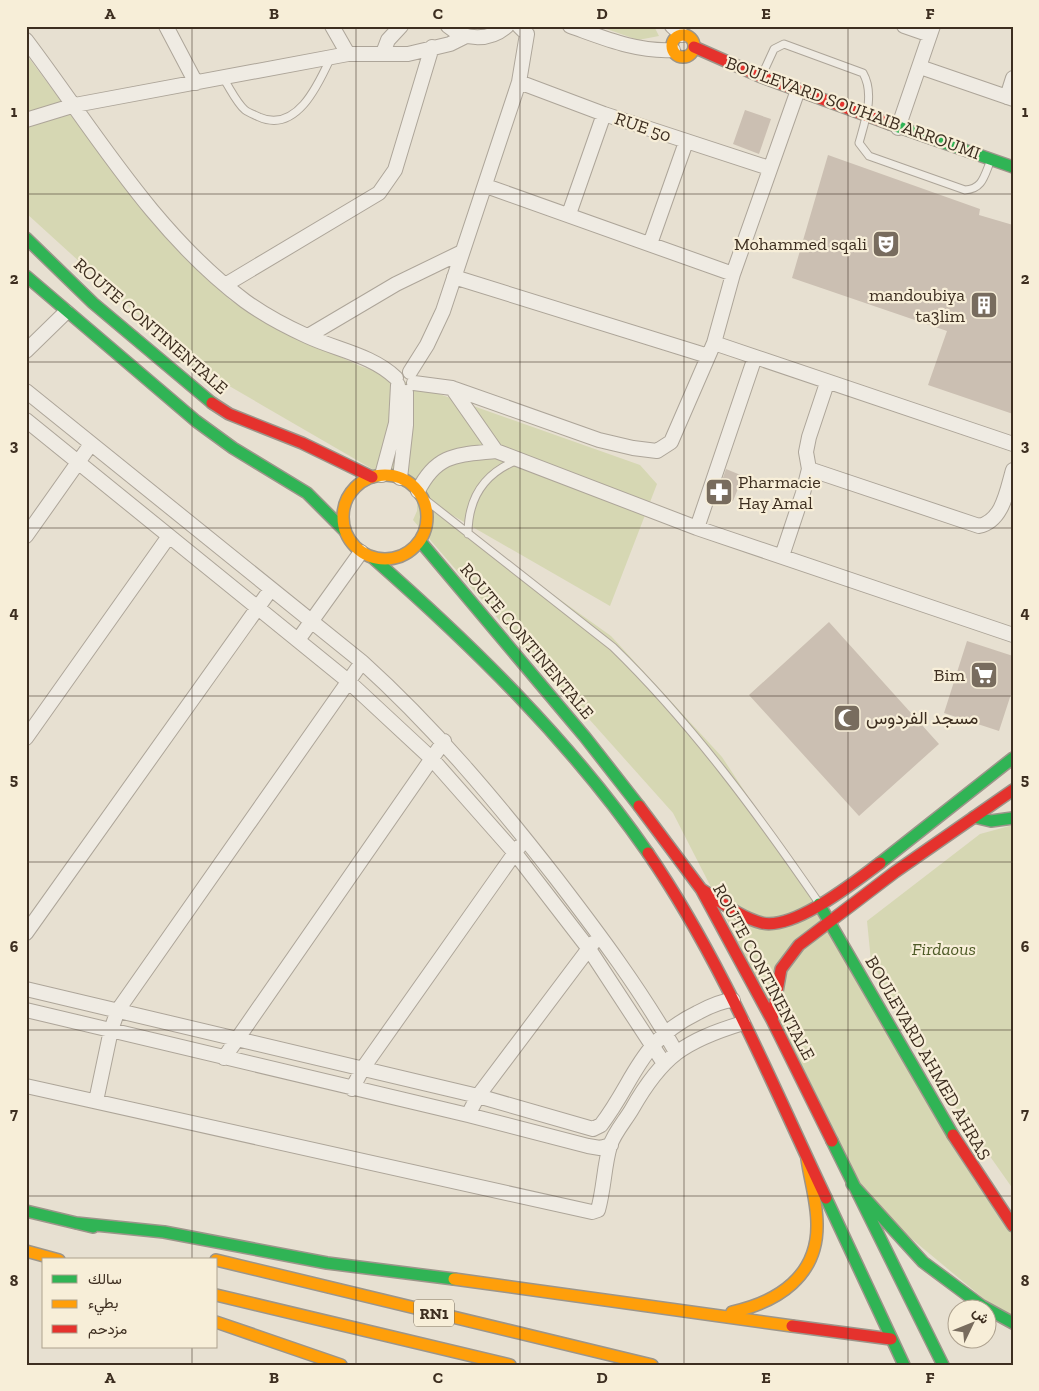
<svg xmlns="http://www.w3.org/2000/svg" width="1039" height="1391" viewBox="0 0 1039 1391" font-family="'Zilla Slab',Vazirmatn,serif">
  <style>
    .green { fill: #d6d7b3 }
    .building { fill: #cbbfb2 }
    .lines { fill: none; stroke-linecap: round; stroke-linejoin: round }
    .lane-casing { stroke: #ada599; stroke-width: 9 }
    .street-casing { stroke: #ada599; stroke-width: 16 }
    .fast-casing { stroke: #9c958a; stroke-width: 14 }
    .slow-casing { stroke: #9c958a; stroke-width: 14 }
    .jam-casing { stroke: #9c958a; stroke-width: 14 }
    .lane { stroke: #efebe3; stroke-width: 7 }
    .street { stroke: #efebe3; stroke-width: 14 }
    .fast { stroke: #30b455; stroke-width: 11 }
    .slow { stroke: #ff9f0a; stroke-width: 11 }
    .jam { stroke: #e5322d; stroke-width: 11 }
    .grid { fill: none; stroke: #3d2e20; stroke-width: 1; stroke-opacity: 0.55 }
    .labels { text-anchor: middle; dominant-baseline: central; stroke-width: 4.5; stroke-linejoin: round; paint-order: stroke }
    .shield { fill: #f7eed8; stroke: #756857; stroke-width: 1 }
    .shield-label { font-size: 16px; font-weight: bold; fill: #3d2e20 }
    .street-label { font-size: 18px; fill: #3d2e20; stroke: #f7eed8 }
    .poi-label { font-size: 18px; fill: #3d2e20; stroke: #f7eed8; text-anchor: end }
    .park-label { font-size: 18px; font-style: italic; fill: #4d5a26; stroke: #f7eed8 }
    .neatline { fill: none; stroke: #3d2e20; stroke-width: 2 }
    .grid-label { font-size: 16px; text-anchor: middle; font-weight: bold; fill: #3d2e20 }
  </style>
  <rect width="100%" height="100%" fill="#e7e0d1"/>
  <!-- green -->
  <path class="green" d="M 598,26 L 654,26 L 659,36 L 638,40 Z
    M 26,54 L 70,113 L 230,300 L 280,329 L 360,366 L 640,465 L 657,484 L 610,606 L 431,503 L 485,546 L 611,636 L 722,757 L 819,904 L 1013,1226 L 1013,1323 L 860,1196 L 714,893 L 673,813 L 589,719 L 569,701 L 413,520 L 417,511 L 417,495 L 193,365 L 26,213 Z
    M 1013,825 L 1013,1189 L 956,1108 L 871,961 L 867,921 L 980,834 Z"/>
  <!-- building -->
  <path class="building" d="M 745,110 L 771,119 L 759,154 L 733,144 Z
    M 828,155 L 980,209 L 979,215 L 1013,225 L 1013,414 L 928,385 L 947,331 L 792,278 Z
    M 726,469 L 743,476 L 733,501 L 717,495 Z
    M 829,622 L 939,744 L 859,816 L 749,695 Z
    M 967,641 L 1013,656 L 1013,688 L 999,731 L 944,713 Z"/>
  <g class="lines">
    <!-- lane casing -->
    <g class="lane-casing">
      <path id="lane" d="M 762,75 L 774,49 L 784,44 L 863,73 C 875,94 865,121 859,143 L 869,156 L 965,190 C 982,189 984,177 990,162
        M 223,78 C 230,88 236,102 245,110 C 249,113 255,115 259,117 C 297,134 319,83 331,57
        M 422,497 L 613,647 C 692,724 757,813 819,903
        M 468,534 C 468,498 484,473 518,460"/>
    </g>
    <!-- street casing -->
    <g class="street-casing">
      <path id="street" d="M 166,26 L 196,83
        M 332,26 L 348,54
        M 448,26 C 465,41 490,41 507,26
        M 570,26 C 604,38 636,52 673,50
        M 672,26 L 682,35
        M 904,26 L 930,35
        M 26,40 C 94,130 153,232 245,301 C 263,314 287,327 307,336 C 337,350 372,355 396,378
        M 383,53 L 388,40 L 401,26
        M 920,67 L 1013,99
        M 519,82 L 604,114 L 769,168
        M 1007,97 L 1013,78
        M 26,120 L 75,105 L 348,54 L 408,54 L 450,44 L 466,36
        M 898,128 L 933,26
        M 486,186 L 733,274
        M 569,214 L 604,114
        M 650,244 L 686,142
        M 454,277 L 708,356
        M 225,285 L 379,193 L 395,170 L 432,47
        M 308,336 L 396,284 L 462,252
        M 714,343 L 1013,444
        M 26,351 L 66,312
        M 410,372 L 427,345 L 443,311 L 519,82 L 527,34 L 519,26
        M 414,383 L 452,388 L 599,440 L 633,448 L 657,451 L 671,442 L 714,343 L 733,274 L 798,90
        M 452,388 L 496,451
        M 26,391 L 362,662 C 434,727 496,801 556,878 C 599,934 641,990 676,1052
        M 26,420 L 348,681 L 432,759 L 515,853 L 589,949 L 663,1062
        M 809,469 L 979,526 C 1003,521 1007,490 1013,470
        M 382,475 L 396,423 L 398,385
        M 400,478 L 406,425 L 406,392
        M 418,491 C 437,453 458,455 496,451 L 697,528 L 1013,635
        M 697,528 L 755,357
        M 26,536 L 91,444
        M 782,556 L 803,493 L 809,469 L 806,452 L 809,437 L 827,383
        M 298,640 L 361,552
        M 26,738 L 169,536
        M 26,933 L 271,589
        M 26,989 L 478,1096 L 593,1129 L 601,1125 C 636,1079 638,1042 697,1013 C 708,1007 720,1001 733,1000
        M 26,1010 L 468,1115 L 588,1146 L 600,1148 L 611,1145
        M 224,1058 L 444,741
        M 26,1086 L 592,1212 L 598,1210 C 604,1189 604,1166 610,1146 C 614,1133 625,1121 632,1109 C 662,1056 684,1041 743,1023
        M 352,1089 L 363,1068 L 519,847
        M 96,1101 L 111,1030 L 118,1010 L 362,662
        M 468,1115 L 478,1096 L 593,943"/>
    </g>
    <!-- fast casing -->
    <g class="fast-casing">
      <path id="fast" d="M 890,124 L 1013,167
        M 26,238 L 93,303 L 212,403
        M 26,276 L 196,421 L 233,448 L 307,493 L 345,531
        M 420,541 L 585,737 L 639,806
        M 373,558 C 474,647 571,742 648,853
        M 974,817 L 991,821 L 1013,818
        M 880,863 L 1013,758
        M 819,904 L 953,1135
        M 832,1141 L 943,1365
        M 852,1184 L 923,1262 L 982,1306 L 1013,1323
        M 826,1198 L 904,1365
        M 26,1211 L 93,1227
        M 76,1223 L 164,1232 L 327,1263 L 454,1279"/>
    </g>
    <!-- slow casing -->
    <g class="slow-casing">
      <path id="slow" d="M672 46a11 11 0 1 1 22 0a11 11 0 1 1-22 0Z
        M343 517a42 42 0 1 1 84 0a42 42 0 1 1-84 0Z
        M 26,1251 L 59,1260
        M 216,1260 L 652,1365
        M 454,1279 L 792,1326
        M 216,1295 L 510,1365
        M 732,1312 C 778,1302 818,1276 817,1224 C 817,1202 810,1180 807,1159
        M 216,1322 L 341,1365"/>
    </g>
    <!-- jam casing -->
    <g class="jam-casing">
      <path id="jam" d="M 694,47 L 762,77 L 890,124
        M 212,403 L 229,414 L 302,443 L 372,477
        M 639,806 L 701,889 L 772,1020 L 832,1141
        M 648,853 C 721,959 771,1082 826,1198
        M 701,889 C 720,901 739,917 762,923 C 795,930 854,882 880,863
        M 772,1020 L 781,969 L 799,945 L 895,872 L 1013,790
        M 953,1135 L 1013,1226
        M 792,1326 L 891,1339"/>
    </g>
    <!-- lane -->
    <use href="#lane" class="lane"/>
    <!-- street -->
    <use href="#street" class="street"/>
    <!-- fast -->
    <use href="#fast" class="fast"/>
    <!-- slow -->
    <use href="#slow" class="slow"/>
    <!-- jam -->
    <use href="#jam" class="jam"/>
  </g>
  <!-- grid -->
  <path class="grid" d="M 192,26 L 192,1260M 356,26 L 356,1365M 520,26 L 520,1365M 684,26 L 684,1365M 848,26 L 848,1365M 26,194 L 1013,194M 26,362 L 1013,362M 26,528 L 1013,528M 26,696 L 1013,696M 26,862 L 1013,862M 26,1030 L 1013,1030M 26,1196 L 1013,1196M 192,1347 L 192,1365"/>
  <!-- icons -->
  <defs>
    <g id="theatre-square" transform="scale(1.4375)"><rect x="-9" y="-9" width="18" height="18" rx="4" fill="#786c5e" stroke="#f7eed8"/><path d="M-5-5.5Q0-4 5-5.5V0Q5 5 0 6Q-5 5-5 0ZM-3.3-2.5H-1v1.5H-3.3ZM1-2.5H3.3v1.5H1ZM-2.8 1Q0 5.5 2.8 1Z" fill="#fff"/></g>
    <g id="building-square" transform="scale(1.4375)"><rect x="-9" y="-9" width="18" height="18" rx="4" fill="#786c5e" stroke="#f7eed8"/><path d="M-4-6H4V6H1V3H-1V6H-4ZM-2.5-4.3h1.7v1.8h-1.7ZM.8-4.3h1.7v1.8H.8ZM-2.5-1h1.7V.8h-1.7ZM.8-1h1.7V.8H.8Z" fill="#fff"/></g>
    <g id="pharmacy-square" transform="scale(1.4375)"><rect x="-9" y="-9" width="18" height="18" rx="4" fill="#786c5e" stroke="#f7eed8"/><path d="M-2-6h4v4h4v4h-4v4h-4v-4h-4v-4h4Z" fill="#fff"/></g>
    <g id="supermarket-square" transform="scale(1.4375)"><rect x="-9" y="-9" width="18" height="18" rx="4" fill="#786c5e" stroke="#f7eed8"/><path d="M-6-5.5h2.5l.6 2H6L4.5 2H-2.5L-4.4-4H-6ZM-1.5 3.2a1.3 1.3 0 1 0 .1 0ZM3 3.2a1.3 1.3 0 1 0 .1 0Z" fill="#fff"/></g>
    <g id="mosque-square" transform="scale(1.4375)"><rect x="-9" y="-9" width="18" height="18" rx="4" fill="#786c5e" stroke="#f7eed8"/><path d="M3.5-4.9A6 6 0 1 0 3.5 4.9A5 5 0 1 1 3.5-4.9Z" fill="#fff"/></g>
  </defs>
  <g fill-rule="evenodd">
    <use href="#theatre-square" x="886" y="244"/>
    <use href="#building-square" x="984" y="305"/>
    <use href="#pharmacy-square" x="719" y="492"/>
    <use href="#supermarket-square" x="984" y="675"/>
    <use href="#mosque-square" x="847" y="718"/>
  </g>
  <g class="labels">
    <!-- shield labels -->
    <rect class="shield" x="414" y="1299.5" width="40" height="27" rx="4"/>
    <g class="shield-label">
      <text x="434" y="1313">RN1</text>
    </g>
    <!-- street labels -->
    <g class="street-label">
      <text transform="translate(853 108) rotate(20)">BOULEVARD SOUHAIB ARROUMI</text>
      <text transform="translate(643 127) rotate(19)">RUE 50</text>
      <text transform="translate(151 326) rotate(41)">ROUTE CONTINENTALE</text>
      <text transform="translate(527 641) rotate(50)">ROUTE CONTINENTALE</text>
      <text transform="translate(764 972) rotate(62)">ROUTE CONTINENTALE</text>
      <text transform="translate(928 1058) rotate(60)">BOULEVARD AHMED AHRAS</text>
    </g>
    <!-- poi labels -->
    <g class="poi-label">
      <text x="867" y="244">Mohammed sqali</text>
      <text x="965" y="295">mandoubiya<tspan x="965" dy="21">ta3lim</tspan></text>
      <text x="738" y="482" text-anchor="start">Pharmacie<tspan x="738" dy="21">Hay Amal</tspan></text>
      <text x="965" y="675">Bim</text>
      <text x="866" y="718" text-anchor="start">مسجد الفردوس</text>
    </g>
    <!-- park labels -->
    <g class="park-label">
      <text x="944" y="949">Firdaous</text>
    </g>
  </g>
  <!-- border -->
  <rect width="1039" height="1391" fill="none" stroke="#f7eed8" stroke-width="55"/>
  <!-- legend -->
  <rect x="42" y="1258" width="175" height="90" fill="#f7eed8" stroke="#ada18e"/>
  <rect x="52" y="1275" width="25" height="8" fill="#30b455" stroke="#ada18e"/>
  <text x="88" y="1284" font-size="15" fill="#3d2e20">سالك</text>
  <rect x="52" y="1300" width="25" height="8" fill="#ff9f0a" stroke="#ada18e"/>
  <text x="88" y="1308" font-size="15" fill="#3d2e20">بطيء</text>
  <rect x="52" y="1325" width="25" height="8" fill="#e5322d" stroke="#ada18e"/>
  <text x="88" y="1334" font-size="15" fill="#3d2e20">مزدحم</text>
  <!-- north arrow -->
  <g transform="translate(972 1324) rotate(47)"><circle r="24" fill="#f7eed8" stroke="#ada18e"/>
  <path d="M0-4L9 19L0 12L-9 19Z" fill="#786c5e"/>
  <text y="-8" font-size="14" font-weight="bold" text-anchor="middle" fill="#3d2e20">ش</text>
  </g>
  <rect x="28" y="28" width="984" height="1336" class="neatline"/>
  <g class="grid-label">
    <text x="110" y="19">A</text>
    <text x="274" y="19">B</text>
    <text x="438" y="19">C</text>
    <text x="602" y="19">D</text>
    <text x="766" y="19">E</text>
    <text x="930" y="19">F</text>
    <text x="14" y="117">1</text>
    <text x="1025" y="117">1</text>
    <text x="14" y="284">2</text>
    <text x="1025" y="284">2</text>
    <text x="14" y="451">3</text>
    <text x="1025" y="451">3</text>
    <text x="14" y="618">4</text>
    <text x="1025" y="618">4</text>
    <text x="14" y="785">5</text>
    <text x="1025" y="785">5</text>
    <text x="14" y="952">6</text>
    <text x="1025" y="952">6</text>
    <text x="14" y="1119">7</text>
    <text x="1025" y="1119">7</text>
    <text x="14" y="1286">8</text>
    <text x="1025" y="1286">8</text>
    <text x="110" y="1383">A</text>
    <text x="274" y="1383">B</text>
    <text x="438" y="1383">C</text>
    <text x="602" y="1383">D</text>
    <text x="766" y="1383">E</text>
    <text x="930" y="1383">F</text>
  </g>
</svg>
